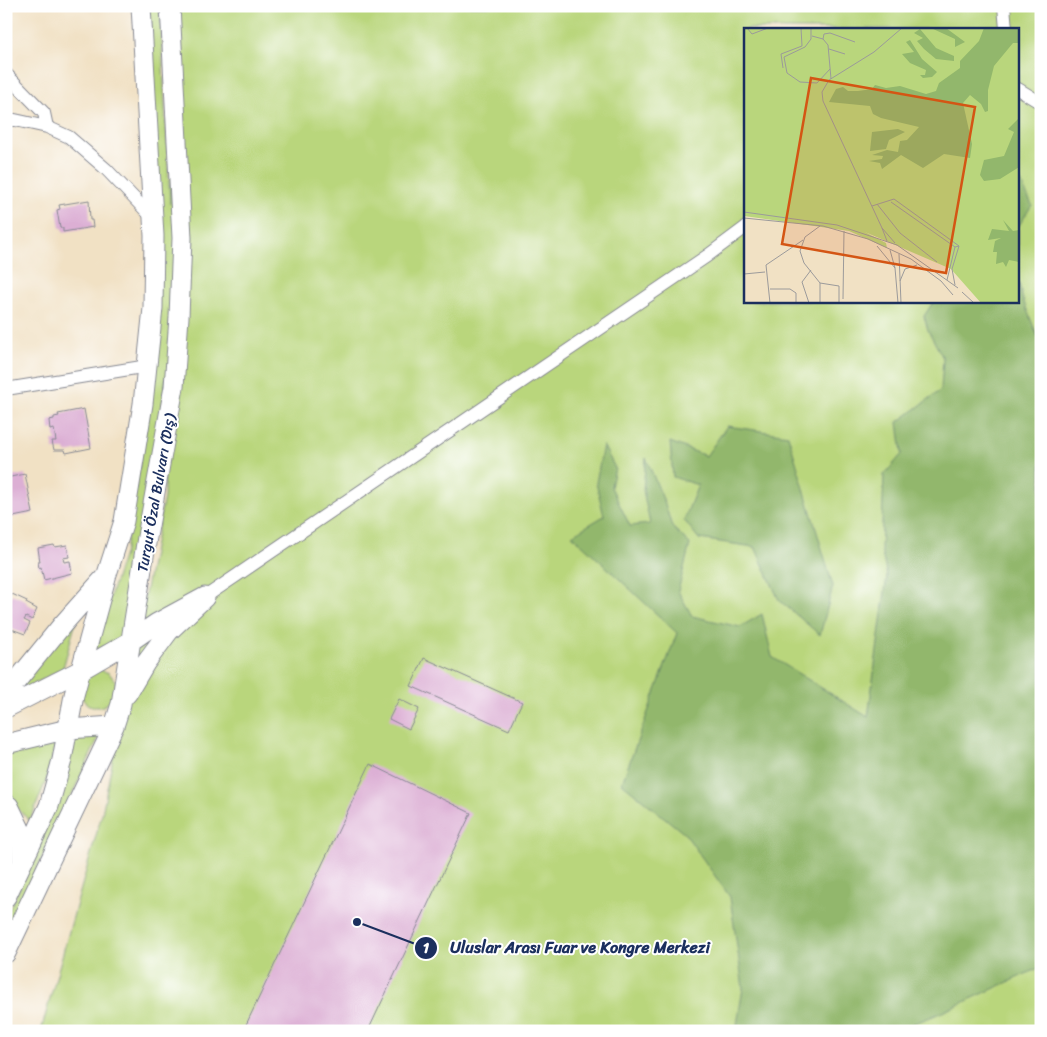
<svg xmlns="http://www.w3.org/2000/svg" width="1047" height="1037" viewBox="0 0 1047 1037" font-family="Sriracha,sans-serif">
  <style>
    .green { fill: #b9d67c; stroke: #6a826d; fill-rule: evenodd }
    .forest { fill: #92b76c; stroke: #567365 }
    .building { fill: #dcafd4 }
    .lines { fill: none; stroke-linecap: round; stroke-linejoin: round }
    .street-casing { stroke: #868891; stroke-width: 14 }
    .secondary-casing { stroke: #868891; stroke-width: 21 }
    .street { stroke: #fff; stroke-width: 12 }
    .secondary { stroke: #fff; stroke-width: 19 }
    .labels { text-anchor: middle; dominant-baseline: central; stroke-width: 4; stroke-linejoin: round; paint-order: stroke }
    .street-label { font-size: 15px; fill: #1b2f5e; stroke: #fff }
    .inset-road { fill: none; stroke: #9b9a9b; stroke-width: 1 }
    .view { fill: #d45514; fill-opacity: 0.15; stroke: #d45514; stroke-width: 2.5 }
    .inset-edge { fill: none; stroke: #1b2f5e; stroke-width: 2.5 }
    .leader { fill: none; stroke: #1b2f5e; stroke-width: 2 }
    .callout-dot { fill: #1b2f5e; stroke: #fff; stroke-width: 2 }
    .mark-label { font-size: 15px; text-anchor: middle; font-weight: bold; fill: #fff }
    .callout-label { font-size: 16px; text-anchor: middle; font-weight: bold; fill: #1b2f5e; stroke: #fff; stroke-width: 4; stroke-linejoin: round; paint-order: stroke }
  </style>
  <rect width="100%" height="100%" fill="#fff"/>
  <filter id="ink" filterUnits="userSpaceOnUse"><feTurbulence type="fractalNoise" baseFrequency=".02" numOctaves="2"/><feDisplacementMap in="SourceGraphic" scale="10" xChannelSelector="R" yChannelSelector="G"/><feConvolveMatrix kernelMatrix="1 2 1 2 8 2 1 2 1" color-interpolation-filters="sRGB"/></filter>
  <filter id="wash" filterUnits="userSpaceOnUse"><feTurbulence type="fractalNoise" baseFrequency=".0096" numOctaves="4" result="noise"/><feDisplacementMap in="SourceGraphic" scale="20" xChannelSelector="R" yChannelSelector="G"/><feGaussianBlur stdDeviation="1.12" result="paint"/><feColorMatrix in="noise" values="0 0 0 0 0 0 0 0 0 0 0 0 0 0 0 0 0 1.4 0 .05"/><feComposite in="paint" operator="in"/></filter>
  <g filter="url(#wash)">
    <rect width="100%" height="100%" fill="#f1e1c4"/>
    <!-- green -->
    <path class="green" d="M 148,6 L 160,6 L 170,204 L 173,123 L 168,6 L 1041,6 L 1041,1031 L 41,1031 L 102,814 L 164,497 L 166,375 L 158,437 L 123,639 L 92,651 L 125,551 L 151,397 ZM 746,29 L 1018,29 L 1018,301 L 746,301 Z
      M 78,614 L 63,668 L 6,700 Z
      M 98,669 L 109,673 L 116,682 L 112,701 L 101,707 C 83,707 80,698 80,683 Z
      M 76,731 L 100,735 L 6,934 L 6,916 L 33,860 Z
      M 57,737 L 47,778 L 30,821 L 6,798 L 6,750 Z"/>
    <!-- forest -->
    <path class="forest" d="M 1018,176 L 1032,205 L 1018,227 Z
      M 1018,279 L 1023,300 L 1041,345 L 1041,967 L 938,1014 L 895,1031 L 736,1031 L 743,988 L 730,897 L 686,835 L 622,783 L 677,633 L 572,535 L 604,516 L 596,483 L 603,445 L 615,468 L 611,487 L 630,526 L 650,524 L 643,490 L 646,458 L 665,504 L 672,527 L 690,544 L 678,591 L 692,616 L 740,627 L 762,614 L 772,657 L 868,717 L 887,576 L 881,549 L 884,475 L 902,454 L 898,422 L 941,390 L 943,358 L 928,330 L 924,316 L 934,301 L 1018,301 Z
      M 727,426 L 788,435 L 833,586 L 820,635 L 779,600 L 755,547 L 699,539 L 684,520 L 698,485 L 673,477 L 670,442 L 706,456 Z"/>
    <g id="blocks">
      <!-- building -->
      <path class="building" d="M 89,200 L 90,220 L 92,220 L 93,227 L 63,232 L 63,228 L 60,228 L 57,210 L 60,209 L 59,205 Z
        M 84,409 L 91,448 L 66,453 L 65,450 L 54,450 L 52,441 L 56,441 L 54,429 L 50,430 L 49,420 L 54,419 L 54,417 L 59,416 L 58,414 Z
        M 25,474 L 33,513 L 8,518 L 6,478 Z
        M 54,545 L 55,547 L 67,545 L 69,557 L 63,558 L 64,562 L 70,561 L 72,573 L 44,580 L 41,567 L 39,568 L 38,562 L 40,562 L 38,548 Z
        M 12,594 L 27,601 L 26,603 L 37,609 L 32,620 L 26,617 L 24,620 L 30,623 L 25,634 L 6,627 L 6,606 Z
        M 424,658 L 522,702 L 509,730 L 411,686 Z
        M 399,699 L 419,709 L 409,729 L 389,719 Z
        M 370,764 L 471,813 L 368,1031 L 243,1031 Z"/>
    </g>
  </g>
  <g filter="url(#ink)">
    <use href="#blocks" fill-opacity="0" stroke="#868891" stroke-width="1"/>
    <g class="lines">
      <!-- street casing -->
      <g class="street-casing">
        <path id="street" d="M 1004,6 L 1006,29
          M 6,74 L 44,113 L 47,127
          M 1018,89 L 1041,103
          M 6,120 L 15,120 L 47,127 L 69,137 L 106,169 L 153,218
          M 6,389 L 148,366
          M 205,597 L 707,256 L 746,227"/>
      </g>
      <!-- secondary casing -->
      <g class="secondary-casing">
        <path id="secondary" d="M 6,694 L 63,624 L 105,577
          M 6,708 L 81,670 L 131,641 L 157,623 L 205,597 L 169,631 L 146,662 L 127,694
          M 6,744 L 68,729 L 114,726
          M 6,804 L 9,806 L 21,831 L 22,859
          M 6,897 L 49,806 L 62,760 L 74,695 L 107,574 L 124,521 L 143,404 L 153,308 L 154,236 L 141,6
          M 6,953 L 114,726 L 121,704 L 147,537 L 174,387 L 179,317 L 182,238 L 170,6"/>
      </g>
      <!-- street -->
      <use href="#street" class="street"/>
      <!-- secondary -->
      <use href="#secondary" class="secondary"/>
    </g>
  </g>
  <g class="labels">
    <!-- street labels -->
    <g class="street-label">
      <text transform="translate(156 493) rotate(-80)">Turgut Özal Bulvarı (Dış)</text>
    </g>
  </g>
  <!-- overview -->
  <g transform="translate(744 28)">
    <rect width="275" height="275" fill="#f1e1c4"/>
    <path d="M 0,0 L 275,0 L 275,275 L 237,275 L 207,241 L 121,204 L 142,215 L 143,220 L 105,203 L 0,188 Z" fill="#b9d67c"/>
    <path d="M 187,0 L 202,0 L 221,14 L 211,19 L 211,11 ZM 240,0 L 274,0 L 275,15 L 269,15 L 250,38 L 244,62 L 244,83 L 241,84 L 237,76 L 226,67 L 219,75 L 228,116 L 226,130 L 200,126 L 179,140 L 157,127 L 138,141 L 136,135 L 125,133 L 138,131 L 139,128 L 128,127 L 143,122 L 154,124 L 156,113 L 163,112 L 175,99 L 137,90 L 129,86 L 126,78 L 85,74 L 92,61 L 99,59 L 104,63 L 114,63 L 128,61 L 131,57 L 142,60 L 156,58 L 182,66 L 192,63 L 195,55 L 216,40 L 216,33 L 235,13 ZM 176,1 L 192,20 L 210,28 L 210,33 L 192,31 L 180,21 L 173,13 L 179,10 L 170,5 ZM 166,12 L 178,31 L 193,44 L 188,49 L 179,50 L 176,47 L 181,47 L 182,42 L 166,35 L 158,26 L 170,24 L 162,14 ZM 275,90 L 275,139 L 256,151 L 240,153 L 236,147 L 240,132 L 260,128 L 270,104 L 264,101 ZM 154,101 L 161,104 L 145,112 L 142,121 L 126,123 L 128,104 ZM 259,192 L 269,203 L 275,202 L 275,234 L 265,232 L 262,239 L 259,234 L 252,236 L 253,224 L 249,224 L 251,213 L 257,210 L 244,212 L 248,201 L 265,203 Z" fill="#92b76c"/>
    <path class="inset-road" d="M 3,0 L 8,6 L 24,0M 67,0 L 67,11 L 61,19 L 40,29 L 43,45 L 56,54 L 73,55 L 86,41M 68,8 L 79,11 L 84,17 L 87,51M 79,11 L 80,6 L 86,5 L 111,14M 85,21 L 101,26M 39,40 L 37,26 L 58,18 L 57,0M 147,174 L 211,219 L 215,218M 133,176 L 156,205 L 193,234M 128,178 L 150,171 L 215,218M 0,184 L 93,197 L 153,217 L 214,260M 0,190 L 79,198 L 124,211 L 167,231 L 197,253 L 209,267M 76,198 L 61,209 L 56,223 L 60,235 L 76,255 L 76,275M 138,200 L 79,73 L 78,64 L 85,52 L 130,24 L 158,0M 143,213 L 138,200 L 151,215M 133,218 L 151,240M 146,222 L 151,240 L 154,275M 155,226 L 157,275M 0,246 L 21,244M 203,252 L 211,219M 156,253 L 161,241 L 173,237M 76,255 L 95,258 L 95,275M 211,257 L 208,241 L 215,218M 26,261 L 46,261 L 52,265 L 52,275M 218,264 L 230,275M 99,271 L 100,203M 26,275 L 22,237 L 59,212M 65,275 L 58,254 L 67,242"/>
    <path class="view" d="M 67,50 L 231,79 L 202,245 L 38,216 Z"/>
    <rect width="275" height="275" class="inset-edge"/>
  </g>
  <!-- callouts -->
  <path class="leader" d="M357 922L426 948"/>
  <g class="callout-dot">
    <circle cx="357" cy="922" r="5"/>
    <circle cx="426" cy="948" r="12"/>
  </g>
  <g class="mark-label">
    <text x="426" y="953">1</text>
  </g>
  <g class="callout-label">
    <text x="580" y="953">Uluslar Arası Fuar ve Kongre Merkezi</text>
  </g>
  <!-- margin -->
  <rect width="1047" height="1037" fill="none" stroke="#fff" stroke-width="25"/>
</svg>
